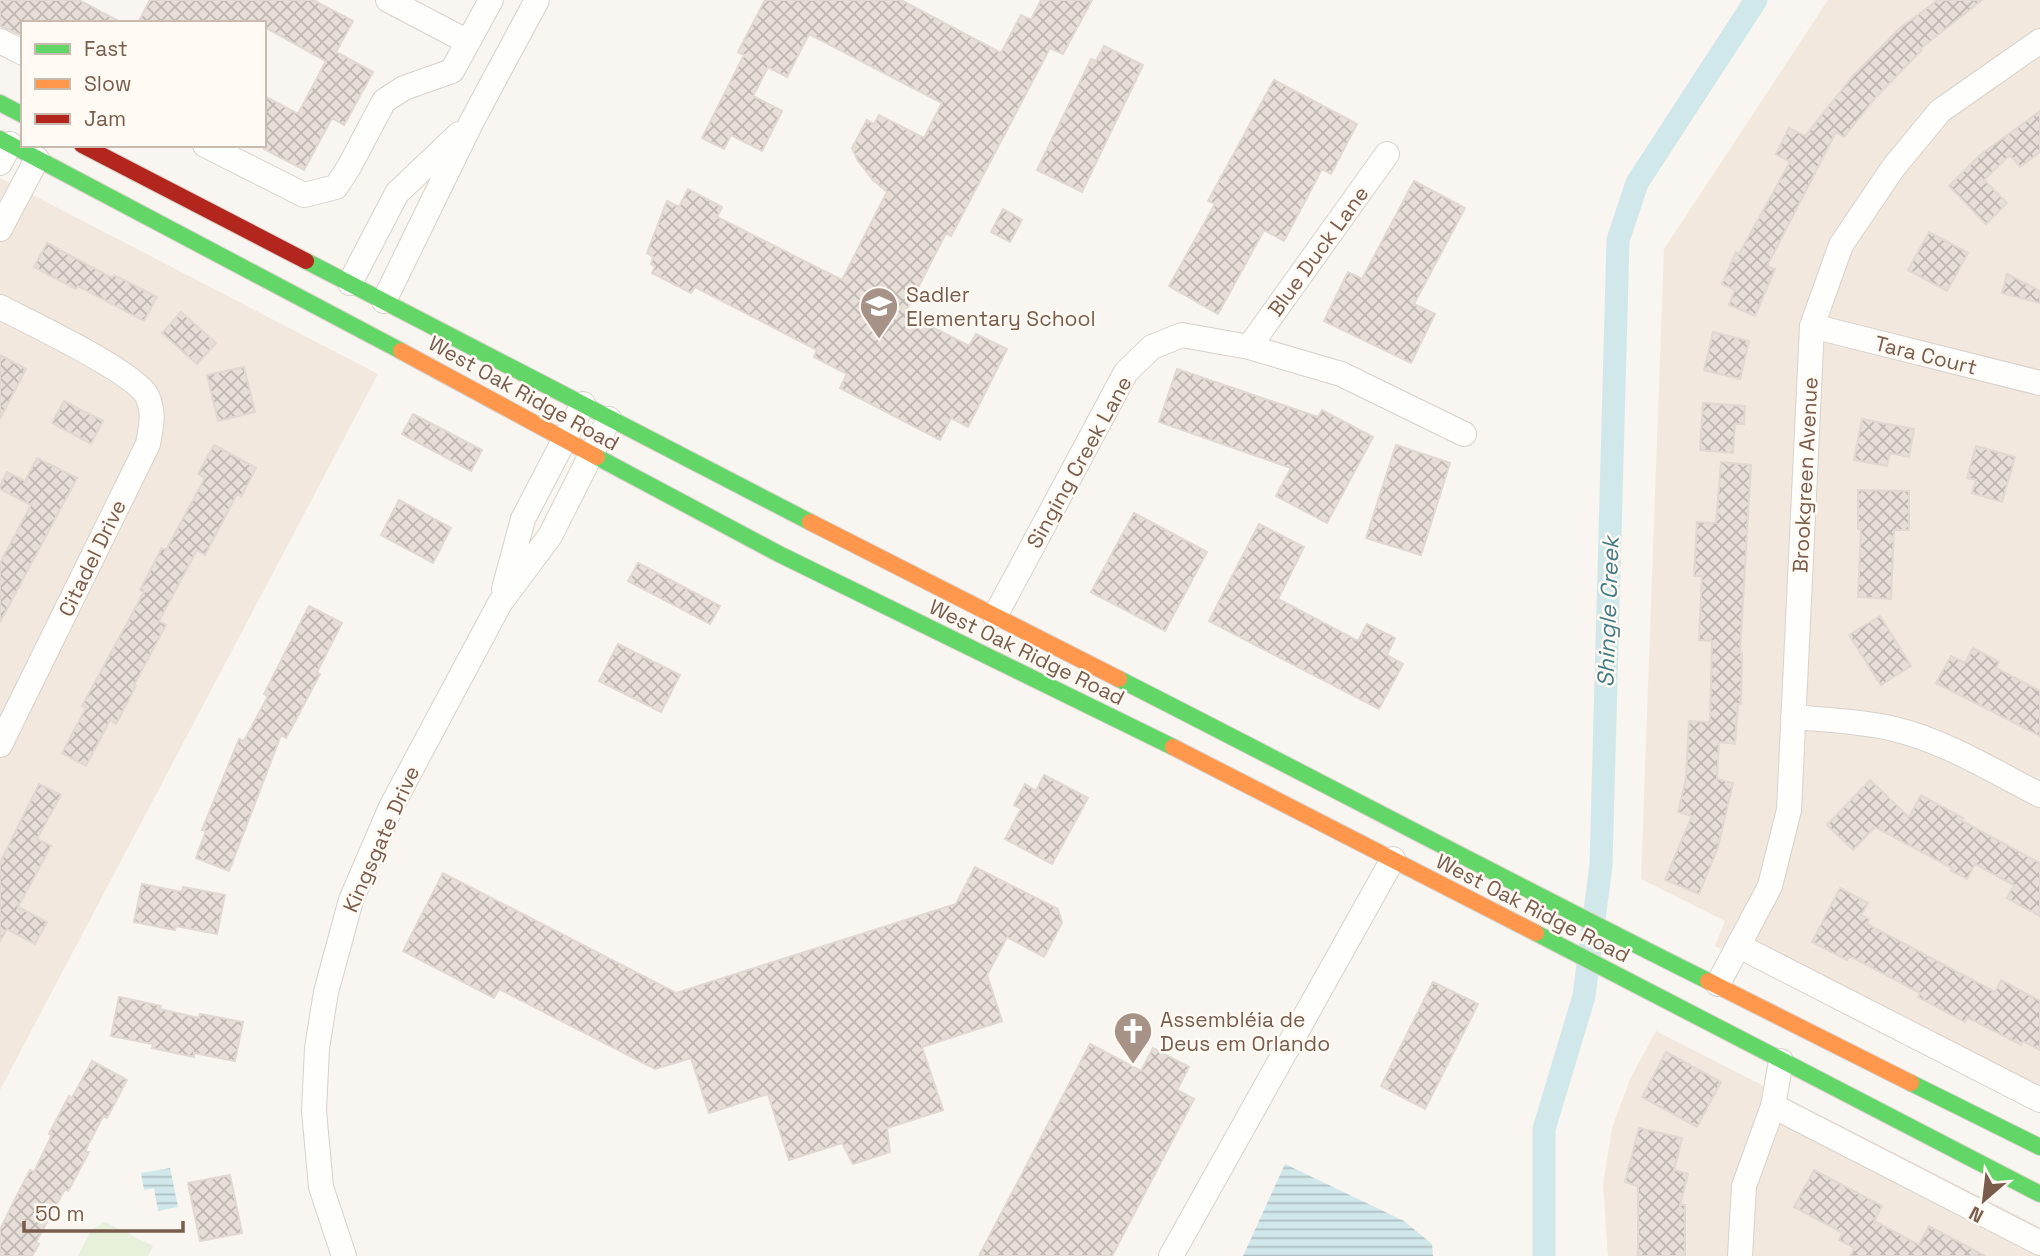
<svg xmlns="http://www.w3.org/2000/svg" width="2040" height="1256" viewBox="0 0 2040 1256" font-family="'Space Grotesk',sans-serif">
  <style>
    .residential { fill: #f2e8de }
    .pitch { fill: #e7f0db }
    .water { fill: url(#water-rules) }
    .lines { fill: none; stroke-linecap: round; stroke-linejoin: round }
    .canal { stroke: #d0e8ea; stroke-width: 23 }
    .building { fill: url(#building-cross-hatch); stroke: #e2d8d2; stroke-width: 2 }
    .street-casing { stroke: #d7d1cb; stroke-width: 26 }
    .fast-casing { stroke: #d9d2cb; stroke-width: 18 }
    .slow-casing { stroke: #d9d2cb; stroke-width: 18 }
    .jam-casing { stroke: #d9d2cb; stroke-width: 18 }
    .street { stroke: #fefefd; stroke-width: 24 }
    .fast { stroke: #63d668; stroke-width: 16 }
    .slow { stroke: #ff974d; stroke-width: 16 }
    .jam { stroke: #b3261e; stroke-width: 16 }
    .labels { text-anchor: middle; dominant-baseline: central; stroke-width: 5; stroke-linejoin: round; paint-order: stroke }
    .street-label { font-size: 21px; fill: #7a5c4d; stroke: #fffaf3 }
    .poi-label { font-size: 21px; fill: #7a5c4d; stroke: #fffaf3; text-anchor: start }
    .water-label { font-size: 23px; font-style: italic; fill: #437c86; stroke: #fffaf3 }
  </style>
  <defs>
    <pattern id="water-rules" width="6" height="5" patternUnits="userSpaceOnUse" patternTransform="scale(1.75)"><rect width="6" height="5" fill="#d0e8ea"/><path d="M0 2.5h6" fill="none" stroke="#aebfc0"/></pattern>
    <pattern id="building-cross-hatch" width="8" height="8" patternUnits="userSpaceOnUse" patternTransform="scale(1.75)"><rect width="8" height="8" fill="#e6ded7"/><path d="M0 0l8 8M0 8l8-8" fill="none" stroke="#bfb7b1"/></pattern>
  </defs>
  <rect width="100%" height="100%" fill="#f9f5f0"/>
  <!-- residential -->
  <path class="residential" d="M 1828,0 L 2040,0 L 2040,1113 L 1715,946 L 1725,921 L 1641,879 L 1664,249 Z
    M 0,178 L 378,374 L 0,1090 Z
    M 1656,1031 L 2040,1227 L 2040,1256 L 1608,1256 L 1603,1185 L 1612,1128 L 1630,1079 Z"/>
  <!-- pitch -->
  <path class="pitch" d="M 105,1222 L 153,1246 L 148,1256 L 78,1256 L 91,1230 Z"/>
  <!-- water -->
  <path class="water" d="M 1285,1164 L 1404,1221 L 1432,1244 L 1433,1256 L 1243,1256 Z
    M 170,1168 L 178,1207 L 158,1211 L 154,1188 L 144,1190 L 141,1173 Z"/>
  <g class="lines">
    <!-- canal -->
    <path class="canal" d="M 1544,1256 L 1544,1129 L 1584,996 L 1601,865 L 1618,240 L 1637,183 L 1756,0"/>
  </g>
  <!-- building -->
  <path class="building" d="M 0,0 L 79,0 L 122,23 L 23,23 L 23,36 L 0,26 Z
    M 150,0 L 313,0 L 353,21 L 336,52 L 373,72 L 344,125 L 332,118 L 304,170 L 264,149 L 264,96 L 298,114 L 326,61 L 264,27 L 264,23 L 138,23 Z
    M 765,0 L 901,0 L 1001,53 L 1021,15 L 1031,20 L 1041,0 L 1092,0 L 1063,54 L 1050,48 L 951,236 L 946,233 L 905,313 L 969,346 L 976,334 L 1007,349 L 968,427 L 951,418 L 940,440 L 840,388 L 847,374 L 814,357 L 817,350 L 695,287 L 691,293 L 652,273 L 655,266 L 651,264 L 653,257 L 647,253 L 667,201 L 679,207 L 688,189 L 722,207 L 717,217 L 842,280 L 887,192 L 873,180 L 858,161 L 852,148 L 867,120 L 874,124 L 879,115 L 924,138 L 942,103 L 809,34 L 787,77 L 768,67 L 753,96 L 782,111 L 762,151 L 731,135 L 724,149 L 702,138 L 744,55 L 738,52 Z
    M 1938,0 L 1982,0 L 1920,49 L 1922,50 L 1876,97 L 1844,137 L 1836,132 L 1767,266 L 1775,269 L 1755,316 L 1729,305 L 1735,290 L 1722,284 L 1736,252 L 1739,254 L 1790,162 L 1776,154 L 1789,128 L 1805,136 L 1853,76 L 1900,28 Z
    M 1104,46 L 1143,65 L 1082,192 L 1037,170 L 1091,59 L 1096,61 Z
    M 1274,80 L 1357,124 L 1331,174 L 1322,169 L 1284,241 L 1264,230 L 1218,314 L 1169,286 L 1215,204 L 1208,201 Z
    M 2040,111 L 2040,152 L 2020,167 L 2010,155 L 1984,180 L 2007,203 L 1986,224 L 1949,186 L 1980,155 Z
    M 1414,181 L 1465,208 L 1414,304 L 1435,314 L 1411,363 L 1324,321 L 1348,272 L 1362,279 Z
    M 1003,209 L 1022,220 L 1010,242 L 991,232 Z
    M 1929,232 L 1968,253 L 1947,291 L 1908,270 Z
    M 47,243 L 112,278 L 114,275 L 157,297 L 144,321 L 78,286 L 76,289 L 34,267 Z
    M 2007,274 L 2040,291 L 2040,303 L 2002,293 Z
    M 181,312 L 216,343 L 197,364 L 162,333 Z
    M 1713,332 L 1749,341 L 1740,379 L 1704,370 Z
    M 0,355 L 26,369 L 0,419 Z
    M 244,367 L 255,412 L 218,421 L 207,375 Z
    M 1177,369 L 1318,417 L 1322,410 L 1373,437 L 1327,523 L 1276,496 L 1291,468 L 1159,422 Z
    M 64,401 L 103,421 L 91,444 L 52,423 Z
    M 1703,403 L 1745,406 L 1744,424 L 1735,424 L 1733,453 L 1700,450 Z
    M 413,414 L 482,450 L 471,471 L 402,434 Z
    M 1862,419 L 1914,429 L 1909,457 L 1890,453 L 1887,466 L 1854,460 Z
    M 214,445 L 256,468 L 241,497 L 237,494 L 205,555 L 197,550 L 159,621 L 166,625 L 134,685 L 136,686 L 116,724 L 110,720 L 86,766 L 62,753 L 86,708 L 82,706 L 144,592 L 140,590 L 162,548 L 166,550 L 205,478 L 198,474 Z
    M 1396,445 L 1450,463 L 1421,555 L 1366,538 Z
    M 1976,446 L 2015,457 L 2002,502 L 1972,493 L 1976,480 L 1967,478 Z
    M 37,458 L 77,478 L 0,622 L 0,563 L 31,505 L 0,489 L 0,486 L 7,472 L 25,481 Z
    M 1721,462 L 1751,465 L 1740,653 L 1742,653 L 1741,704 L 1738,704 L 1735,744 L 1719,742 L 1717,779 L 1733,783 L 1718,847 L 1699,894 L 1665,880 L 1692,816 L 1678,812 L 1686,778 L 1689,721 L 1710,722 L 1712,641 L 1699,640 L 1702,576 L 1694,576 L 1697,522 L 1716,523 Z
    M 1858,490 L 1909,491 L 1909,530 L 1894,530 L 1891,599 L 1858,597 L 1861,529 L 1858,529 Z
    M 399,500 L 451,528 L 433,563 L 381,535 Z
    M 1134,513 L 1207,552 L 1165,631 L 1091,592 Z
    M 1259,524 L 1304,547 L 1278,599 L 1358,641 L 1367,624 L 1395,638 L 1387,655 L 1403,664 L 1379,709 L 1209,621 Z
    M 638,563 L 720,606 L 710,624 L 628,581 Z
    M 309,606 L 342,623 L 317,672 L 320,674 L 286,738 L 281,735 L 229,871 L 196,858 L 206,831 L 202,830 L 239,739 L 244,741 L 268,696 L 264,694 Z
    M 1880,616 L 1911,666 L 1881,685 L 1849,635 Z
    M 618,644 L 680,675 L 661,712 L 599,681 Z
    M 1973,648 L 1999,662 L 1996,668 L 2040,691 L 2040,736 L 1936,683 L 1951,656 L 1965,663 Z
    M 1044,775 L 1088,798 L 1052,864 L 1005,839 L 1021,809 L 1014,805 L 1025,784 L 1036,791 Z
    M 1870,780 L 1909,817 L 1921,795 L 1963,818 L 1962,821 L 2040,863 L 2040,916 L 2007,898 L 2014,885 L 1975,864 L 1967,879 L 1951,871 L 1952,868 L 1875,827 L 1853,850 L 1827,825 Z
    M 39,784 L 61,795 L 37,839 L 51,846 L 18,907 L 47,922 L 35,944 L 7,929 L 0,941 L 0,863 Z
    M 975,867 L 1058,909 L 1062,923 L 1044,957 L 1007,937 L 987,975 L 1002,1021 L 922,1047 L 943,1110 L 887,1128 L 890,1152 L 853,1164 L 842,1143 L 789,1160 L 768,1094 L 709,1113 L 691,1058 L 655,1069 L 499,989 L 494,998 L 403,951 L 443,873 L 676,993 L 956,904 Z
    M 142,884 L 182,892 L 183,887 L 225,895 L 217,934 L 176,926 L 175,930 L 134,922 Z
    M 1840,888 L 1868,903 L 1861,915 L 1869,919 L 1867,924 L 1995,992 L 2001,980 L 2040,1001 L 2040,1050 L 2023,1041 L 2021,1045 L 1967,1017 L 1965,1022 L 1918,997 L 1920,993 L 1850,956 L 1847,960 L 1812,942 Z
    M 1433,982 L 1478,1004 L 1425,1109 L 1381,1086 Z
    M 119,997 L 161,1006 L 160,1009 L 199,1018 L 200,1014 L 243,1022 L 235,1061 L 194,1053 L 194,1057 L 152,1048 L 153,1044 L 111,1036 Z
    M 1090,1044 L 1141,1071 L 1153,1048 L 1189,1067 L 1177,1090 L 1194,1099 L 1112,1256 L 979,1256 Z
    M 1666,1052 L 1721,1082 L 1697,1127 L 1642,1097 Z
    M 92,1061 L 127,1080 L 107,1118 L 103,1116 L 85,1151 L 89,1152 L 68,1191 L 65,1189 L 36,1242 L 39,1244 L 32,1256 L 0,1256 L 0,1230 L 11,1207 L 30,1170 L 34,1172 L 52,1135 L 49,1134 L 69,1096 L 72,1098 Z
    M 1639,1128 L 1682,1138 L 1674,1170 L 1688,1174 L 1680,1205 L 1685,1205 L 1685,1256 L 1638,1256 L 1638,1186 L 1625,1182 Z
    M 1814,1170 L 1882,1206 L 1874,1221 L 1919,1245 L 1929,1226 L 1985,1256 L 1850,1256 L 1855,1248 L 1839,1240 L 1843,1233 L 1794,1207 Z
    M 230,1175 L 242,1233 L 200,1241 L 188,1183 Z"/>
  <g class="lines">
    <!-- street casing -->
    <g class="street-casing">
      <path id="street" d="M 388,0 L 468,42
        M 0,41 L 23,53
        M 205,145 L 304,195 L 336,187 L 349,167 L 384,101 L 404,88 L 452,71 L 491,0
        M 0,163 L 10,144
        M 0,229 L 37,159
        M 350,283 L 397,193 L 459,134
        M 384,301 L 472,121 L 537,0
        M 0,307 C 29,322 135,372 147,396 C 155,413 151,427 148,444 L 0,745
        M 1812,326 L 2040,383
        M 1249,347 L 1387,154
        M 504,589 L 523,519 L 583,404
        M 995,616 L 1126,372 L 1152,347 L 1182,335 L 1249,347 L 1341,374 L 1464,434
        M 1793,717 C 1826,720 1861,721 1894,729 C 1945,741 1993,771 2040,795
        M 1739,946 L 2040,1100
        M 1718,984 L 1770,886 L 1789,810 L 1812,326 L 1841,245 L 1893,168 L 1940,111 L 2040,41
        M 1773,1106 L 2040,1243
        M 344,1256 L 321,1187 L 314,1111 L 317,1048 L 326,992 L 351,900 L 391,807 L 500,603 L 550,536 L 609,419
        M 1171,1256 L 1393,859
        M 1740,1256 L 1744,1186 L 1773,1106 L 1781,1061"/>
    </g>
    <!-- fast casing -->
    <g class="fast-casing">
      <path id="fast" d="M 0,103 L 23,115
        M 0,139 L 401,351
        M 306,261 L 810,522
        M 597,457 L 779,554 L 1173,747
        M 1119,679 C 1316,779 1511,883 1708,981
        M 1536,933 L 2040,1194
        M 1911,1083 L 2040,1147"/>
    </g>
    <!-- slow casing -->
    <g class="slow-casing">
      <path id="slow" d="M 401,351 L 597,457
        M 810,522 L 1119,679
        M 1173,747 L 1536,933
        M 1708,981 L 1911,1083"/>
    </g>
    <!-- jam casing -->
    <g class="jam-casing">
      <path id="jam" d="M 82,145 L 306,261"/>
    </g>
    <!-- street -->
    <use href="#street" class="street"/>
    <!-- fast -->
    <use href="#fast" class="fast"/>
    <!-- slow -->
    <use href="#slow" class="slow"/>
    <!-- jam -->
    <use href="#jam" class="jam"/>
  </g>
  <!-- icons -->
  <defs>
    <g id="school-pin" transform="scale(2.0125)"><path d="M0 17L-7.5 6A9.5 9.5 0 1 1 7.5 6Z" fill="#a69286" stroke="#fffaf3"/><path d="M0-5L7-2L0 1L-7-2ZM-4 1L0 2.5L4 1V4Q0 6-4 4Z" fill="#fff"/></g>
    <g id="church-pin" transform="scale(2.0125)"><path d="M0 17L-7.5 6A9.5 9.5 0 1 1 7.5 6Z" fill="#a69286" stroke="#fffaf3"/><path d="M-1.2-6h2.4v3.5h3.3v2.4h-3.3V6h-2.4V-.1h-3.3v-2.4h3.3Z" fill="#fff"/></g>
  </defs>
  <g fill-rule="evenodd">
    <use href="#school-pin" x="879" y="306"/>
    <use href="#church-pin" x="1133" y="1031"/>
  </g>
  <g class="labels">
    <!-- street labels -->
    <g class="street-label">
      <text transform="translate(1318 251) rotate(-54)">Blue Duck Lane</text>
      <text transform="translate(1926 355) rotate(14)">Tara Court</text>
      <text transform="translate(524 393) rotate(29)">West Oak Ridge Road</text>
      <text transform="translate(1079 462) rotate(-61)">Singing Creek Lane</text>
      <text transform="translate(1805 475) rotate(-87)">Brookgreen Avenue</text>
      <text transform="translate(92 558) rotate(-64)">Citadel Drive</text>
      <text transform="translate(1027 652) rotate(26)">West Oak Ridge Road</text>
      <text transform="translate(381 839) rotate(-66)">Kingsgate Drive</text>
      <text transform="translate(1533 908) rotate(27)">West Oak Ridge Road</text>
    </g>
    <!-- poi labels -->
    <g class="poi-label">
      <text x="906" y="294">Sadler<tspan x="906" dy="24">Elementary School</tspan></text>
      <text x="1160" y="1019">Assembléia de<tspan x="1160" dy="24">Deus em Orlando</tspan></text>
    </g>
    <!-- water labels -->
    <g class="water-label">
      <text transform="translate(1608 612) rotate(-88)">Shingle Creek</text>
    </g>
  </g>
  <!-- legend -->
  <rect x="21" y="21" width="245" height="126" fill="#fffaf3" stroke="#cabbb1" stroke-width="2"/>
  <rect x="35" y="44" width="35" height="10" fill="#63d668" stroke="#cabbb1" stroke-width="2"/>
  <text x="84" y="56" font-size="21" fill="#7a5c4d">Fast</text>
  <rect x="35" y="79" width="35" height="10" fill="#ff974d" stroke="#cabbb1" stroke-width="2"/>
  <text x="84" y="91" font-size="21" fill="#7a5c4d">Slow</text>
  <rect x="35" y="114" width="35" height="10" fill="#b3261e" stroke="#cabbb1" stroke-width="2"/>
  <text x="84" y="126" font-size="21" fill="#7a5c4d">Jam</text>
  <!-- north arrow -->
  <g transform="translate(1984 1200) rotate(208)" stroke="#fffaf3" stroke-width="5" paint-order="stroke">
  <path d="M0-5L12 26L0 18L-12 26Z" fill="#7a5c4d"/>
  <text y="-10" font-size="19" font-weight="bold" text-anchor="middle" fill="#7a5c4d">N</text>
  </g>
  <!-- scale -->
  <path d="M24 1221v10h159v-10" fill="none" stroke="#7a5c4d" stroke-width="3.5"/>
  <text x="35" y="1221" font-size="21" fill="#7a5c4d" stroke="#fffaf3" stroke-width="5" paint-order="stroke">50 m</text>
</svg>
